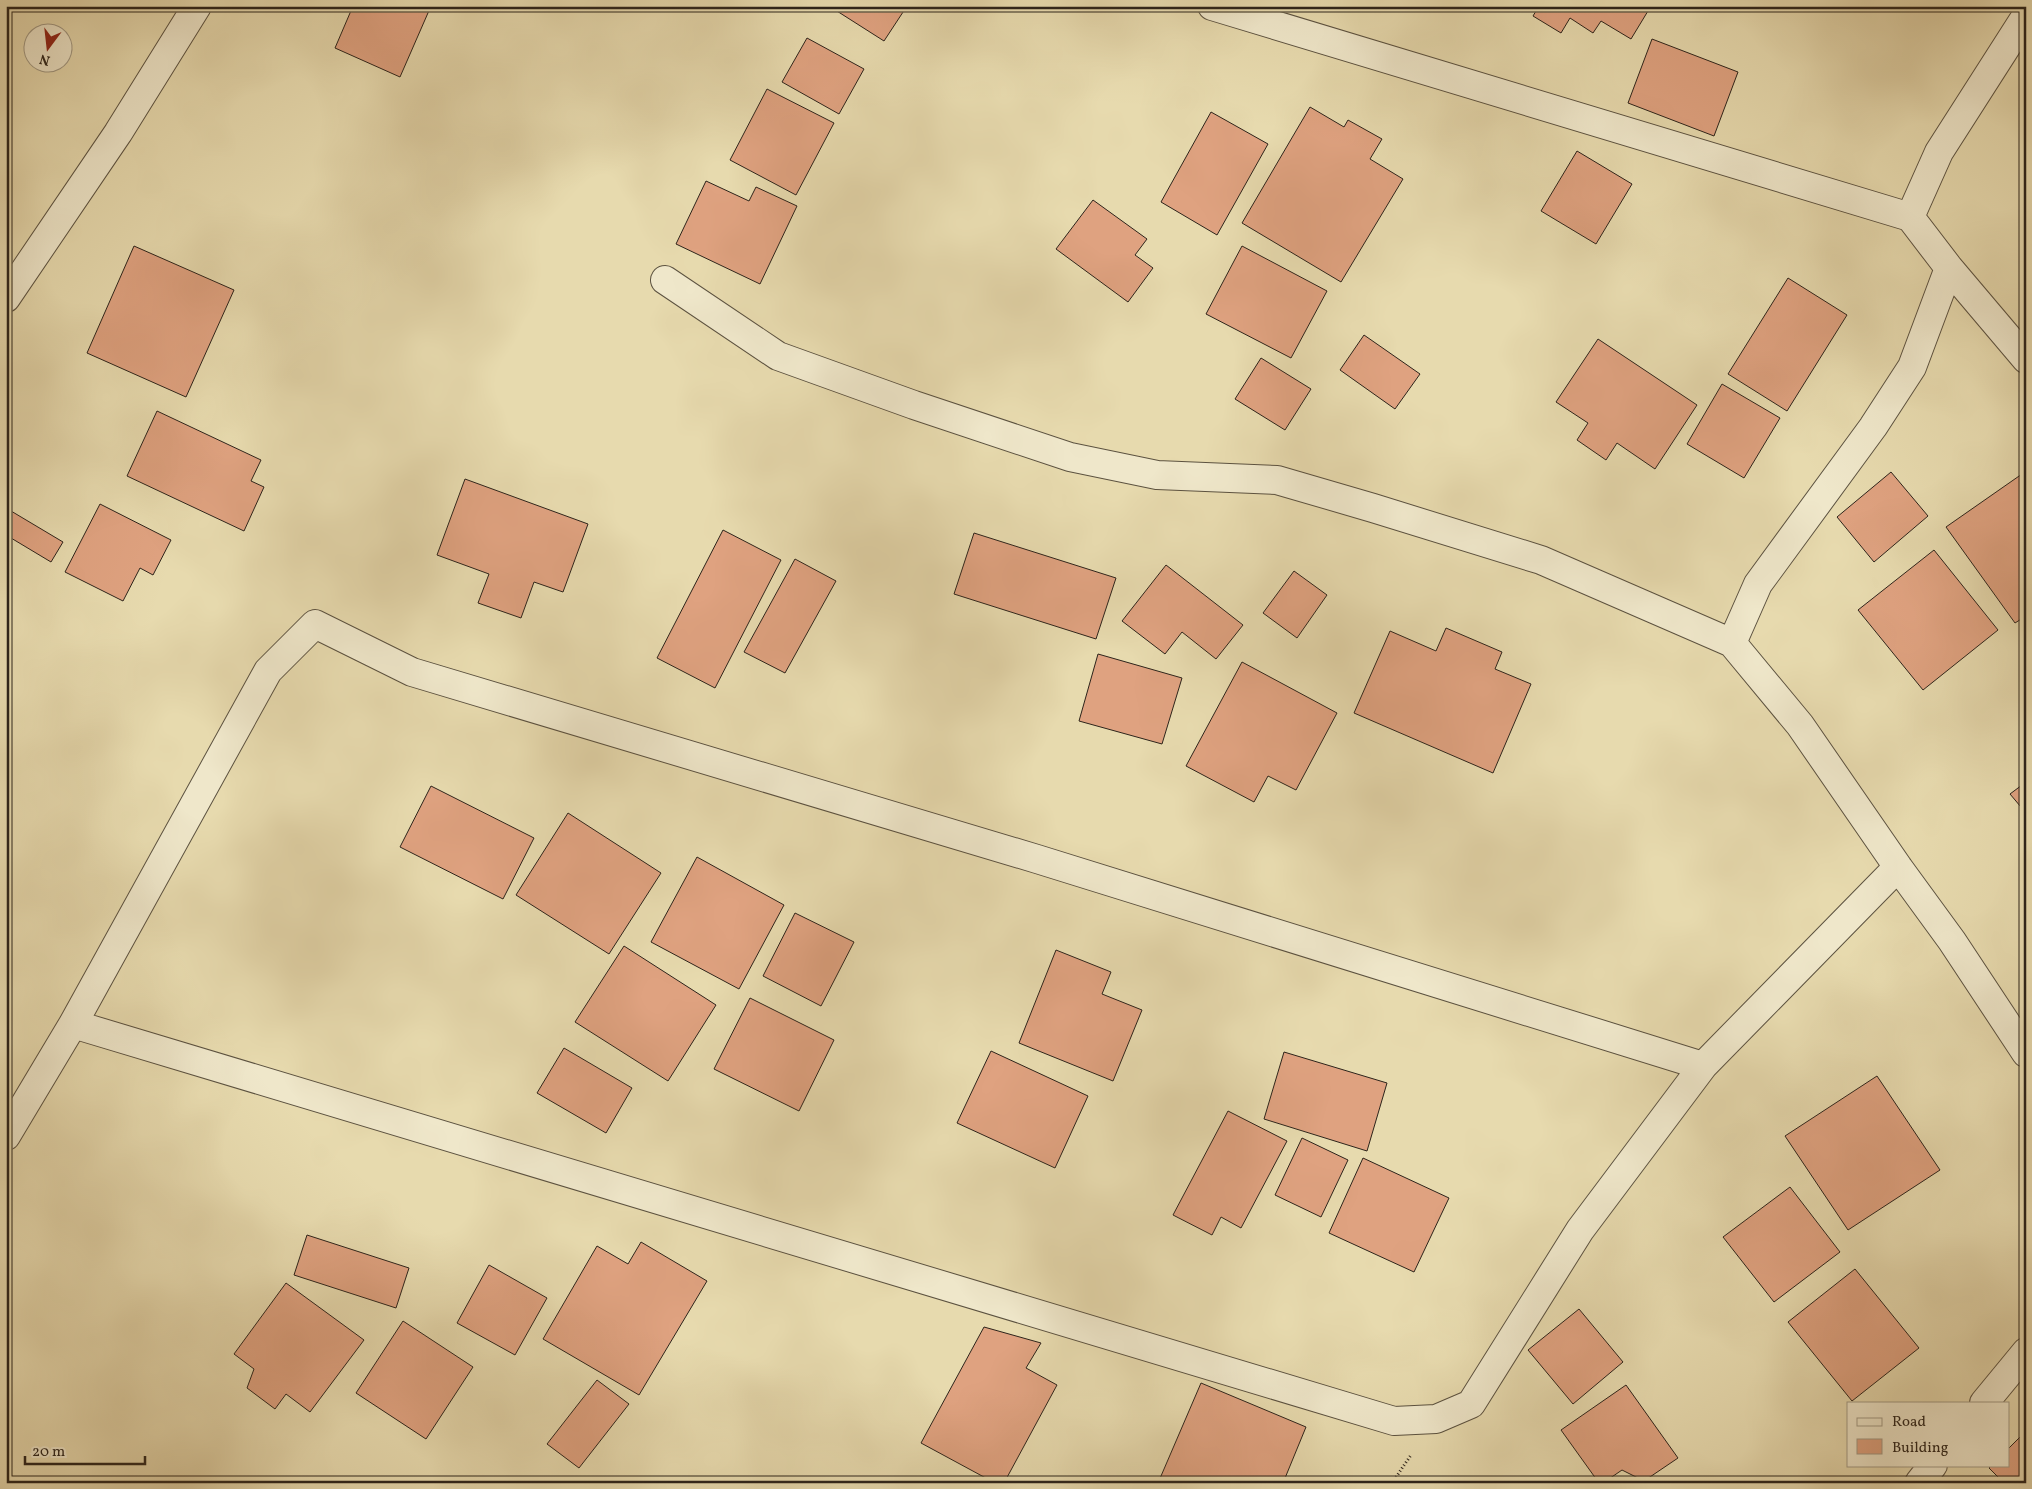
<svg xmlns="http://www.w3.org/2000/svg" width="2032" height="1489" viewBox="0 0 2032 1489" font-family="Vollkorn,serif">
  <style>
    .building { fill: #dfa280; stroke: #2d241b }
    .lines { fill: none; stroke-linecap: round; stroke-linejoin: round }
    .minor-casing { stroke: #5c5240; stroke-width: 30 }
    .path { stroke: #2d241b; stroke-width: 3; stroke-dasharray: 1 2.5; stroke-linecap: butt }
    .minor { stroke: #efe7ca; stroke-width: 28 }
  </style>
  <rect width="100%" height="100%" fill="#e7daae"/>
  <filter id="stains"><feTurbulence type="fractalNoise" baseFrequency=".004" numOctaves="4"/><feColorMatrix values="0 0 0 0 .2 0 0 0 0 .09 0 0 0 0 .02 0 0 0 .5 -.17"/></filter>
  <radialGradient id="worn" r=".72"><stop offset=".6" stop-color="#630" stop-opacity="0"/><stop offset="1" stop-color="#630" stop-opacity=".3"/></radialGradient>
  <!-- building -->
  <path class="building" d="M 353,6 L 431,6 L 400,77 L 335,48 Z
    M 829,6 L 907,6 L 884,41 Z
    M 1539,6 L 1651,6 L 1631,39 L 1601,21 L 1593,33 L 1570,18 L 1561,33 L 1533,16 Z
    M 807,38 L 864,69 L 839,114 L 782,82 Z
    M 1652,39 L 1738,72 L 1714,136 L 1628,103 Z
    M 767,89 L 834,123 L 796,195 L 730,160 Z
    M 1310,107 L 1344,127 L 1348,120 L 1382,139 L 1370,159 L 1403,179 L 1341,282 L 1242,223 Z
    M 1211,112 L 1268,144 L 1217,235 L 1161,202 Z
    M 1577,151 L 1632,184 L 1596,244 L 1541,211 Z
    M 706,181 L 749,201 L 756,187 L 797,206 L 760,284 L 676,244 Z
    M 1093,200 L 1147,239 L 1135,255 L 1153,268 L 1128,302 L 1056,249 Z
    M 134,246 L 234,290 L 186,397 L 87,353 Z
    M 1242,246 L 1327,291 L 1291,358 L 1206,314 Z
    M 1788,278 L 1847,315 L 1787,411 L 1728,374 Z
    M 1364,335 L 1420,374 L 1395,409 L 1340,370 Z
    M 1598,339 L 1697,405 L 1655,469 L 1617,443 L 1606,460 L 1577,440 L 1588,423 L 1556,402 Z
    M 1261,358 L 1311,389 L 1285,430 L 1235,399 Z
    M 1722,384 L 1780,418 L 1744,478 L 1687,444 Z
    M 157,411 L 261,460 L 251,481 L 264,487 L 244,531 L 127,476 Z
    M 1891,472 L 1928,516 L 1874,562 L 1837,517 Z
    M 2022,474 L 2026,479 L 2026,616 L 2015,623 L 1946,527 Z
    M 465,479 L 588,524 L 563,592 L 534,582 L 521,618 L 478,603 L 489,574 L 437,555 Z
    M 100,504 L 171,540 L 153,575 L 140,568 L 123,601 L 65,572 Z
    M 6,508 L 63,542 L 51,562 L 6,535 Z
    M 723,530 L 781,560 L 715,688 L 657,658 Z
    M 974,533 L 1116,578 L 1096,639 L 954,594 Z
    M 1934,550 L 1998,630 L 1923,690 L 1858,610 Z
    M 795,559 L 836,581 L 785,673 L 744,652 Z
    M 1166,565 L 1243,625 L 1216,659 L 1182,632 L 1165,654 L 1122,621 Z
    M 1294,571 L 1327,595 L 1297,638 L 1263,613 Z
    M 1446,628 L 1502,652 L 1495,669 L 1531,684 L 1493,773 L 1354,713 L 1390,631 L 1436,651 Z
    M 1098,654 L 1182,678 L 1162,744 L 1079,721 Z
    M 1242,662 L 1337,713 L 1296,790 L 1268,776 L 1254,802 L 1186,766 Z
    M 2026,782 L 2026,813 L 2010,794 Z
    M 431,786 L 534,838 L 503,899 L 400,847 Z
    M 568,813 L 661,873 L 609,954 L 516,895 Z
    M 697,857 L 784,905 L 739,989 L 651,942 Z
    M 795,913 L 854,942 L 821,1006 L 763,976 Z
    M 624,946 L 716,1005 L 668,1081 L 575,1022 Z
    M 1056,950 L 1111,972 L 1102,994 L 1142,1010 L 1113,1081 L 1019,1043 Z
    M 750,998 L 834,1040 L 799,1111 L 714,1069 Z
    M 564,1048 L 632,1088 L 606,1133 L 537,1093 Z
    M 991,1051 L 1088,1096 L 1055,1168 L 957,1123 Z
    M 1284,1052 L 1387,1083 L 1367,1151 L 1264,1119 Z
    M 1877,1076 L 1940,1170 L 1848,1230 L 1785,1136 Z
    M 1228,1111 L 1287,1141 L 1241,1228 L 1221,1217 L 1212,1235 L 1173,1215 Z
    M 1302,1138 L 1348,1160 L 1321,1217 L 1275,1195 Z
    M 1363,1158 L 1449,1198 L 1414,1272 L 1329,1233 Z
    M 1790,1187 L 1840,1252 L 1774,1302 L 1723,1237 Z
    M 307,1235 L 409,1268 L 396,1308 L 294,1275 Z
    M 641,1242 L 707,1281 L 639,1395 L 543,1339 L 597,1246 L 628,1264 Z
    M 489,1265 L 547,1298 L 515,1355 L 457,1323 Z
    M 1855,1269 L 1919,1348 L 1852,1401 L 1788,1322 Z
    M 286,1283 L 364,1340 L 310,1412 L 286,1394 L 275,1409 L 247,1388 L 254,1369 L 234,1354 Z
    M 1579,1309 L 1623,1362 L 1573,1404 L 1528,1350 Z
    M 403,1321 L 473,1367 L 426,1439 L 356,1393 Z
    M 984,1327 L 1041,1343 L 1026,1368 L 1057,1385 L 1004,1483 L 995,1483 L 921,1443 Z
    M 597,1380 L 629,1404 L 579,1468 L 547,1444 Z
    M 1201,1383 L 1306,1427 L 1283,1483 L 1158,1483 Z
    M 1626,1385 L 1678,1458 L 1644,1481 L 1622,1470 L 1603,1483 L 1599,1483 L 1561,1430 Z
    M 2026,1431 L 2026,1483 L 2004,1483 L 1989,1468 L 1992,1465 L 2008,1465 L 2008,1449 Z"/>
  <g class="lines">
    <!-- minor casing -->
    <g class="minor-casing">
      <path id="minor" d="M 1212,6 L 1910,217
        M 1949,268 L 2026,359
        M 665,280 L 778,356 L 914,405 L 1070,457 L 1157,475 L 1277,480 L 1373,508 L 1541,560 L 1732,643 L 1800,725 L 1898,867 L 1952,941 L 2026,1053
        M 6,298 L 118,133 L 197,6
        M 1732,643 L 1758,584 L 1873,427 L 1912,367 L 1949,268 L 1910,217 L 1939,152 L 2026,16
        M 73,1024 L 1394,1421 L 1436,1419 L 1471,1404 L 1580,1230 L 1703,1066 L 1898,867
        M 6,1136 L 73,1024 L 268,671 L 315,624 L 412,672 L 1037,859 L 1703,1066
        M 1984,1403 L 2026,1352
        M 1919,1483 L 1933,1465"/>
    </g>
    <!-- path -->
    <path class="path" d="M 1392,1483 L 1411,1455"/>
    <!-- minor -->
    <use href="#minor" class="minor"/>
  </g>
  <!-- margin -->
  <rect width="2032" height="1489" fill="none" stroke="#e7daae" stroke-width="25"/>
  <rect x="8" y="8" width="2017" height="1474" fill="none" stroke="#2d241b" stroke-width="2.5"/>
  <rect x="12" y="12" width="2007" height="1464" fill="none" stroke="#2d241b"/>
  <!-- legend -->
  <rect x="1847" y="1402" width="162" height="65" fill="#efe7ca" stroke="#a19984"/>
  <rect x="1857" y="1418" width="25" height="8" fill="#efe7ca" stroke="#a19984"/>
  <text x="1892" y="1426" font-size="15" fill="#2d241b">Road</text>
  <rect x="1857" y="1439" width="25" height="15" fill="#dfa280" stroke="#a19984"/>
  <text x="1892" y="1452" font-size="15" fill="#2d241b">Building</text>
  <!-- north arrow -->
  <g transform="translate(48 48) rotate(195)"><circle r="24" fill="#efe7ca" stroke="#a19984"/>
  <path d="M0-4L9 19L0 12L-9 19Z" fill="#8f2418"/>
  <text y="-8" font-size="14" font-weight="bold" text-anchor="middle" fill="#2d241b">N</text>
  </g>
  <!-- scale -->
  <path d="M25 1456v8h120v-8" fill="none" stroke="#2d241b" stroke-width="2.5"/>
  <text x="32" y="1456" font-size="15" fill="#2d241b" stroke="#efe7ca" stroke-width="4" paint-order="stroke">20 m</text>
  <rect width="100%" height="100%" filter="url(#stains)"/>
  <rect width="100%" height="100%" fill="url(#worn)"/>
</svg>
